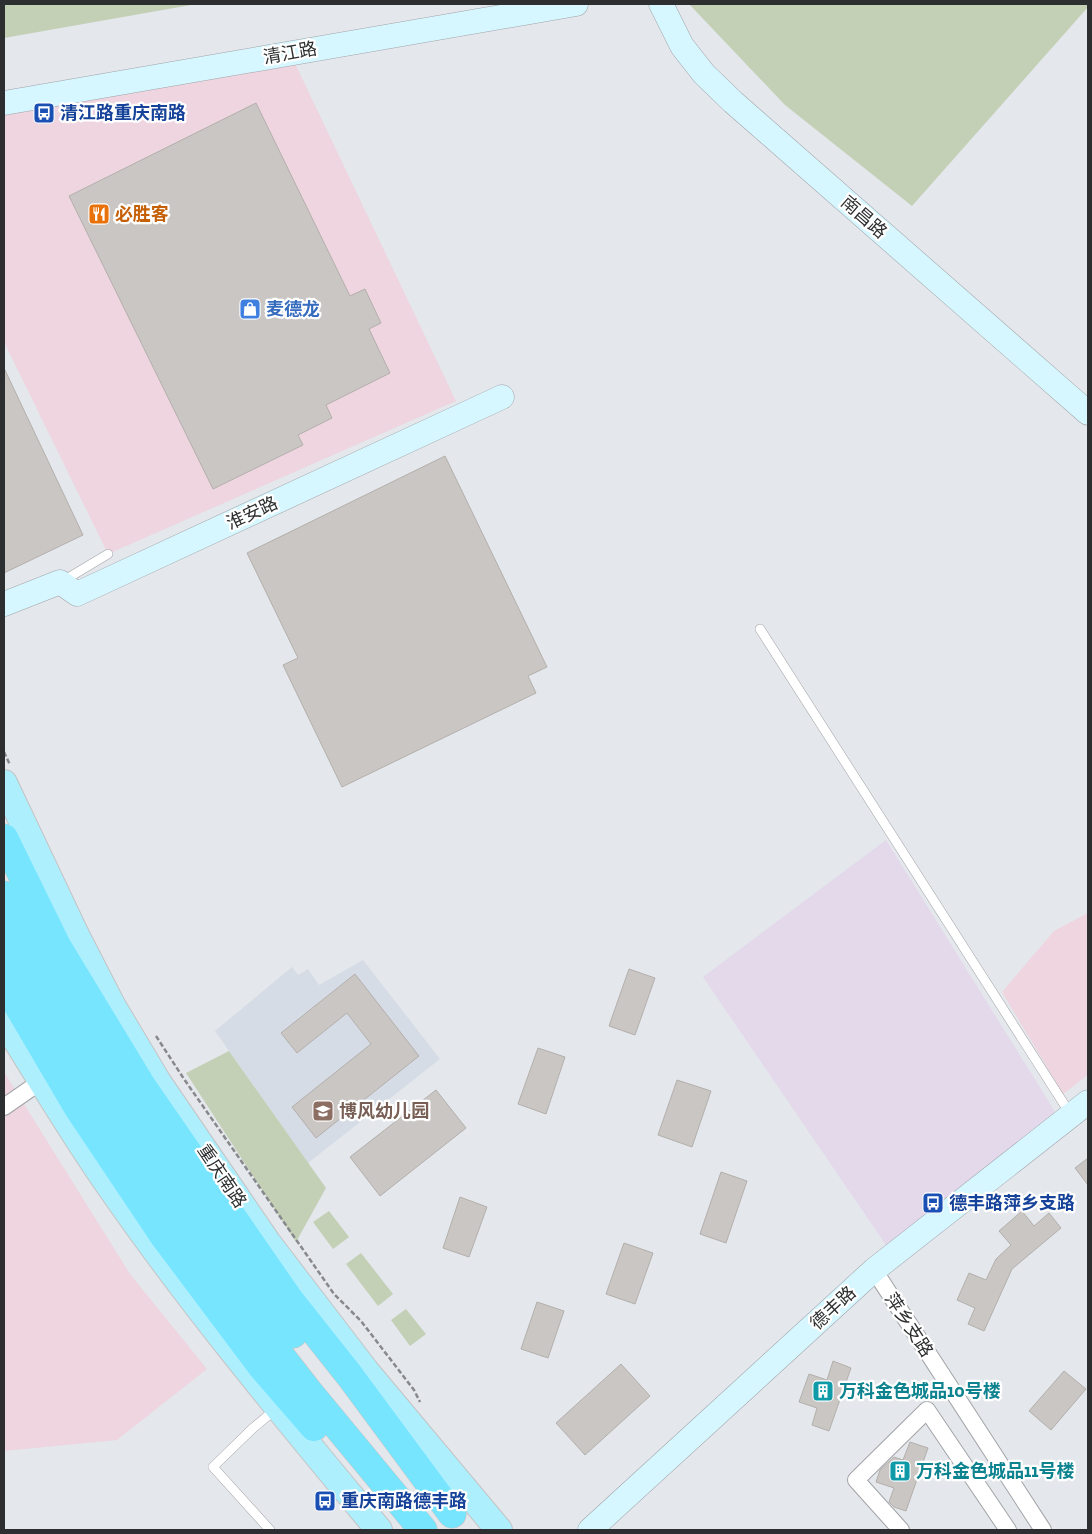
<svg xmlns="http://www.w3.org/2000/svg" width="1092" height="1534" viewBox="0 0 1092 1534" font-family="'Zilla Slab','Noto Sans SC',serif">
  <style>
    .commercial { fill: #eed5df }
    .industrial { fill: #e4d8eb }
    .built { fill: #d6dce6 }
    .green { fill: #c3d0b6 }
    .building { fill: #c9c6c3; stroke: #b3afac }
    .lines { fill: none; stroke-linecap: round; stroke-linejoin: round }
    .lane-casing { stroke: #a1a3a7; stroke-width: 10 }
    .street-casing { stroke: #a1a3a7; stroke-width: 18 }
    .secondary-casing { stroke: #a1a3a7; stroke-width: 25 }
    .primary-casing { stroke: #c4c4c5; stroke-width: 28 }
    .highway-casing { stroke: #c4c4c5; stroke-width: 29 }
    .path { stroke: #87898c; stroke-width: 2.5; stroke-dasharray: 5 2.5; stroke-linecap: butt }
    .lane { stroke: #fff; stroke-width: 9 }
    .street { stroke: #fff; stroke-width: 16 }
    .secondary { stroke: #d6f7ff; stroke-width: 24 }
    .primary { stroke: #aeeffe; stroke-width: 26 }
    .highway { stroke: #78e5fe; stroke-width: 28 }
    .labels { text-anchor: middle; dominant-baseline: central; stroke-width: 4.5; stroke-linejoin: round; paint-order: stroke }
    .street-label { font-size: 18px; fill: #2d2e2f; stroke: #fff }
    .transit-label { font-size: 18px; font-weight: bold; fill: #164399; stroke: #fff; text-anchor: start }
    .food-label { font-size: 18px; font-weight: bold; fill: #c56008; stroke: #fff; text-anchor: start }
    .shop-label { font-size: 18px; font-weight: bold; fill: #366cbe; stroke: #fff; text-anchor: start }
    .education-label { font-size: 18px; font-weight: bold; fill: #785e54; stroke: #fff; text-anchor: start }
    .culture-label { font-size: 18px; font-weight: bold; fill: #0d838f; stroke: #fff; text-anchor: start }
  </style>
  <rect width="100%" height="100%" fill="#e4e7eb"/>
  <!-- commercial -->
  <path class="commercial" d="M 290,53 L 456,401 L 108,554 L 4,342 L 4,103 Z
    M 1088,913 L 1088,1075 L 1063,1094 L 1002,992 L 1054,931 Z
    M 4,1072 L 130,1274 L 207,1369 L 117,1440 L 4,1451 Z"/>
  <!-- industrial -->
  <path class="industrial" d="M 886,840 L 1057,1115 L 888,1248 L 703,977 Z"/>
  <!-- built -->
  <path class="built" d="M 363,960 L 440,1059 L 308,1163 L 215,1031 L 292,967 L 298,975 L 308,969 L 319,985 Z"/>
  <!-- green -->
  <path class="green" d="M 4,4 L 191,4 L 191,5 L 4,38 Z
    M 689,4 L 1088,4 L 1088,7 L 912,206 L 785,105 Z
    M 229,1051 L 326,1188 L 296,1242 L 186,1073 Z
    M 329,1211 L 349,1237 L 333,1249 L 313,1222 Z
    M 361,1253 L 393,1294 L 378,1306 L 346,1264 Z
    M 406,1309 L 426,1334 L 410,1346 L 391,1320 Z"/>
  <!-- building -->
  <path class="building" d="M 256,103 L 350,296 L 365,289 L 381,323 L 369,329 L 390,373 L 326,405 L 332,418 L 298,435 L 303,445 L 213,489 L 69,196 Z
    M 4,368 L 83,535 L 4,573 Z
    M 445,456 L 547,667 L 528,676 L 536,693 L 342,787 L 283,665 L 298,658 L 247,553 Z
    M 629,969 L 655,978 L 635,1035 L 609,1026 Z
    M 355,974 L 419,1056 L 316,1138 L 292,1107 L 371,1044 L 347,1013 L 297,1053 L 281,1033 Z
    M 538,1048 L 565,1057 L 546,1114 L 518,1104 Z
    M 677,1080 L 711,1091 L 692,1147 L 658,1135 Z
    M 436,1090 L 466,1128 L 380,1196 L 350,1157 Z
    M 1088,1158 L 1088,1185 L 1075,1168 Z
    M 721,1172 L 747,1181 L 726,1243 L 700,1234 Z
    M 460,1197 L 487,1207 L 469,1257 L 443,1248 Z
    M 1022,1211 L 1034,1226 L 1049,1213 L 1061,1228 L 1012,1269 L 984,1331 L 968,1324 L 975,1308 L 957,1300 L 969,1273 L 986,1280 L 996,1259 L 1011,1245 L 999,1231 Z
    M 624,1243 L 653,1253 L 635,1304 L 606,1294 Z
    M 537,1302 L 564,1311 L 548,1358 L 521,1349 Z
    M 833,1361 L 851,1368 L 829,1431 L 812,1425 L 817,1408 L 799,1402 L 809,1374 L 827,1380 Z
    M 621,1364 L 650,1396 L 585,1455 L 556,1423 Z
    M 1064,1371 L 1086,1389 L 1051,1430 L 1029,1411 Z
    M 910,1442 L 928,1448 L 906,1511 L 894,1507 L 889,1502 L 894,1488 L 876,1482 L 880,1470 L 894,1457 L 903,1460 Z"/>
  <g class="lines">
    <!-- lane casing -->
    <g class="lane-casing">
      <path id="lane" d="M 63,581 L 108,554
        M 760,629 L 1071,1115
        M 270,1530 L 213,1467 L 252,1429 L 277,1408"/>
    </g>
    <!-- street casing -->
    <g class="street-casing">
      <path id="street" d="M 4,1107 L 40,1082
        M 874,1270 L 1043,1530
        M 901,1530 L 856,1480 L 927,1410 L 1008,1530"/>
    </g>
    <!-- secondary casing -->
    <g class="secondary-casing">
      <path id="secondary" d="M 661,4 L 682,46 L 704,74 L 733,102 L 1088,413
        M 4,103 L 576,4
        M 4,604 L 60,582 L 77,594 L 502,397
        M 590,1530 L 874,1270 L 1088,1102"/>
    </g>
    <!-- primary casing -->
    <g class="primary-casing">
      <path id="primary" d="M 4,783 L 76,935 L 112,1005 L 158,1082 L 268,1243 L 366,1371 L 499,1530
        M 4,1021 C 39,1076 72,1133 110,1187 C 193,1307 286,1418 379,1530"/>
    </g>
    <!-- highway casing -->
    <g class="highway-casing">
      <path id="highway" d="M 4,838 L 57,946 L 142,1086 L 289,1299 L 350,1376 L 452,1514
        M 4,895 L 21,928 L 117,1089 L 202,1212 L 263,1296 L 293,1334
        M 4,942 L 98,1101 L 183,1226 L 245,1310 L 308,1391 L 423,1530
        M 4,982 L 78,1108 L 163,1235 L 262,1367 L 314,1427"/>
    </g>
    <!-- path -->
    <path class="path" d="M 4,752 L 10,765
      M 156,1036 L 184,1079 L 334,1294 L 361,1321 L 414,1390 L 420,1402"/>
    <!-- lane -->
    <use href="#lane" class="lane"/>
    <!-- street -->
    <use href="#street" class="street"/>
    <!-- secondary -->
    <use href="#secondary" class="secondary"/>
    <!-- primary -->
    <use href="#primary" class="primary"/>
    <!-- highway -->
    <use href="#highway" class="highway"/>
  </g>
  <!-- icons -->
  <defs>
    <g id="bus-square" transform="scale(1.125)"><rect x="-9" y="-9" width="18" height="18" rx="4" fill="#1a4fb4" stroke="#fff"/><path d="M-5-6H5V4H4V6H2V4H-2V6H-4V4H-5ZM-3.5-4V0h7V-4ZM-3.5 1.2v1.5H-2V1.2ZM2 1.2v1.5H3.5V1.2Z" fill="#fff"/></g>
    <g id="restaurant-square" transform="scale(1.125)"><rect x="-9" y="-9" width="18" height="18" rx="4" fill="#e8710a" stroke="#fff"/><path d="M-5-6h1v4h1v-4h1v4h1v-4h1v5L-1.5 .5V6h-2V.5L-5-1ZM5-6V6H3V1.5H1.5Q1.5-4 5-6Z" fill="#fff"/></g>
    <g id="shop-square" transform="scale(1.125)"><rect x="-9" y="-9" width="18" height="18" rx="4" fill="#3f7fe0" stroke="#fff"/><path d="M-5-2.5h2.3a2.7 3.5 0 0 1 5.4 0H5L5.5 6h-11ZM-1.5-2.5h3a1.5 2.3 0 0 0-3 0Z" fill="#fff"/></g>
    <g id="school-square" transform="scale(1.125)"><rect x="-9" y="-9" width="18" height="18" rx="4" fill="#8d6e63" stroke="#fff"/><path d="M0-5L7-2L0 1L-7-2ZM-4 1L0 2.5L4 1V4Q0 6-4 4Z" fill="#fff"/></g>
    <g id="building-square" transform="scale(1.125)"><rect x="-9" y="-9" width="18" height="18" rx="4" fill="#0f9aa8" stroke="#fff"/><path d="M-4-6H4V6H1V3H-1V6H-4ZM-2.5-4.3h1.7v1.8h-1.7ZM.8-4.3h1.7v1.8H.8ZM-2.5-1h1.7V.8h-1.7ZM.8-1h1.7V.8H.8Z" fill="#fff"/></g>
  </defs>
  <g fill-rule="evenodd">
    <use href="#bus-square" x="44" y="113"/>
    <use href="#restaurant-square" x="99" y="214"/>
    <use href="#shop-square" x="250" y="309"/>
    <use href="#school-square" x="323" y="1111"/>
    <use href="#bus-square" x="933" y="1203"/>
    <use href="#building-square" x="823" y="1391"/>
    <use href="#building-square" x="900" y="1471"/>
    <use href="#bus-square" x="325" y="1501"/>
  </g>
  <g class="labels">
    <!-- street labels -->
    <g class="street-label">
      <text transform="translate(290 53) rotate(-10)">清江路</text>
      <text transform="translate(864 217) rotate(41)">南昌路</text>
      <text transform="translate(252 513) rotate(-25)">淮安路</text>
      <text transform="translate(222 1176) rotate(56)">重庆南路</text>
      <text transform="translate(833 1308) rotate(-43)">德丰路</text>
      <text transform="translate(909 1325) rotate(57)">萍乡支路</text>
    </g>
    <!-- transit labels -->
    <g class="transit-label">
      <text x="60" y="113">清江路重庆南路</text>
      <text x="949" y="1203">德丰路萍乡支路</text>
      <text x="341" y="1501">重庆南路德丰路</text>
    </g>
    <!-- food labels -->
    <g class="food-label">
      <text x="115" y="214">必胜客</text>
    </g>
    <!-- shop labels -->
    <g class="shop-label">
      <text x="266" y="309">麦德龙</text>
    </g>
    <!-- education labels -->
    <g class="education-label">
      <text x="339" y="1111">博风幼儿园</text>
    </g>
    <!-- culture labels -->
    <g class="culture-label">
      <text x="839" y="1391">万科金色城品10号楼</text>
      <text x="916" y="1471">万科金色城品11号楼</text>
    </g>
  </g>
  <!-- border -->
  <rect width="1092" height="1534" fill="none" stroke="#2d2e2f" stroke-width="10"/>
</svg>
